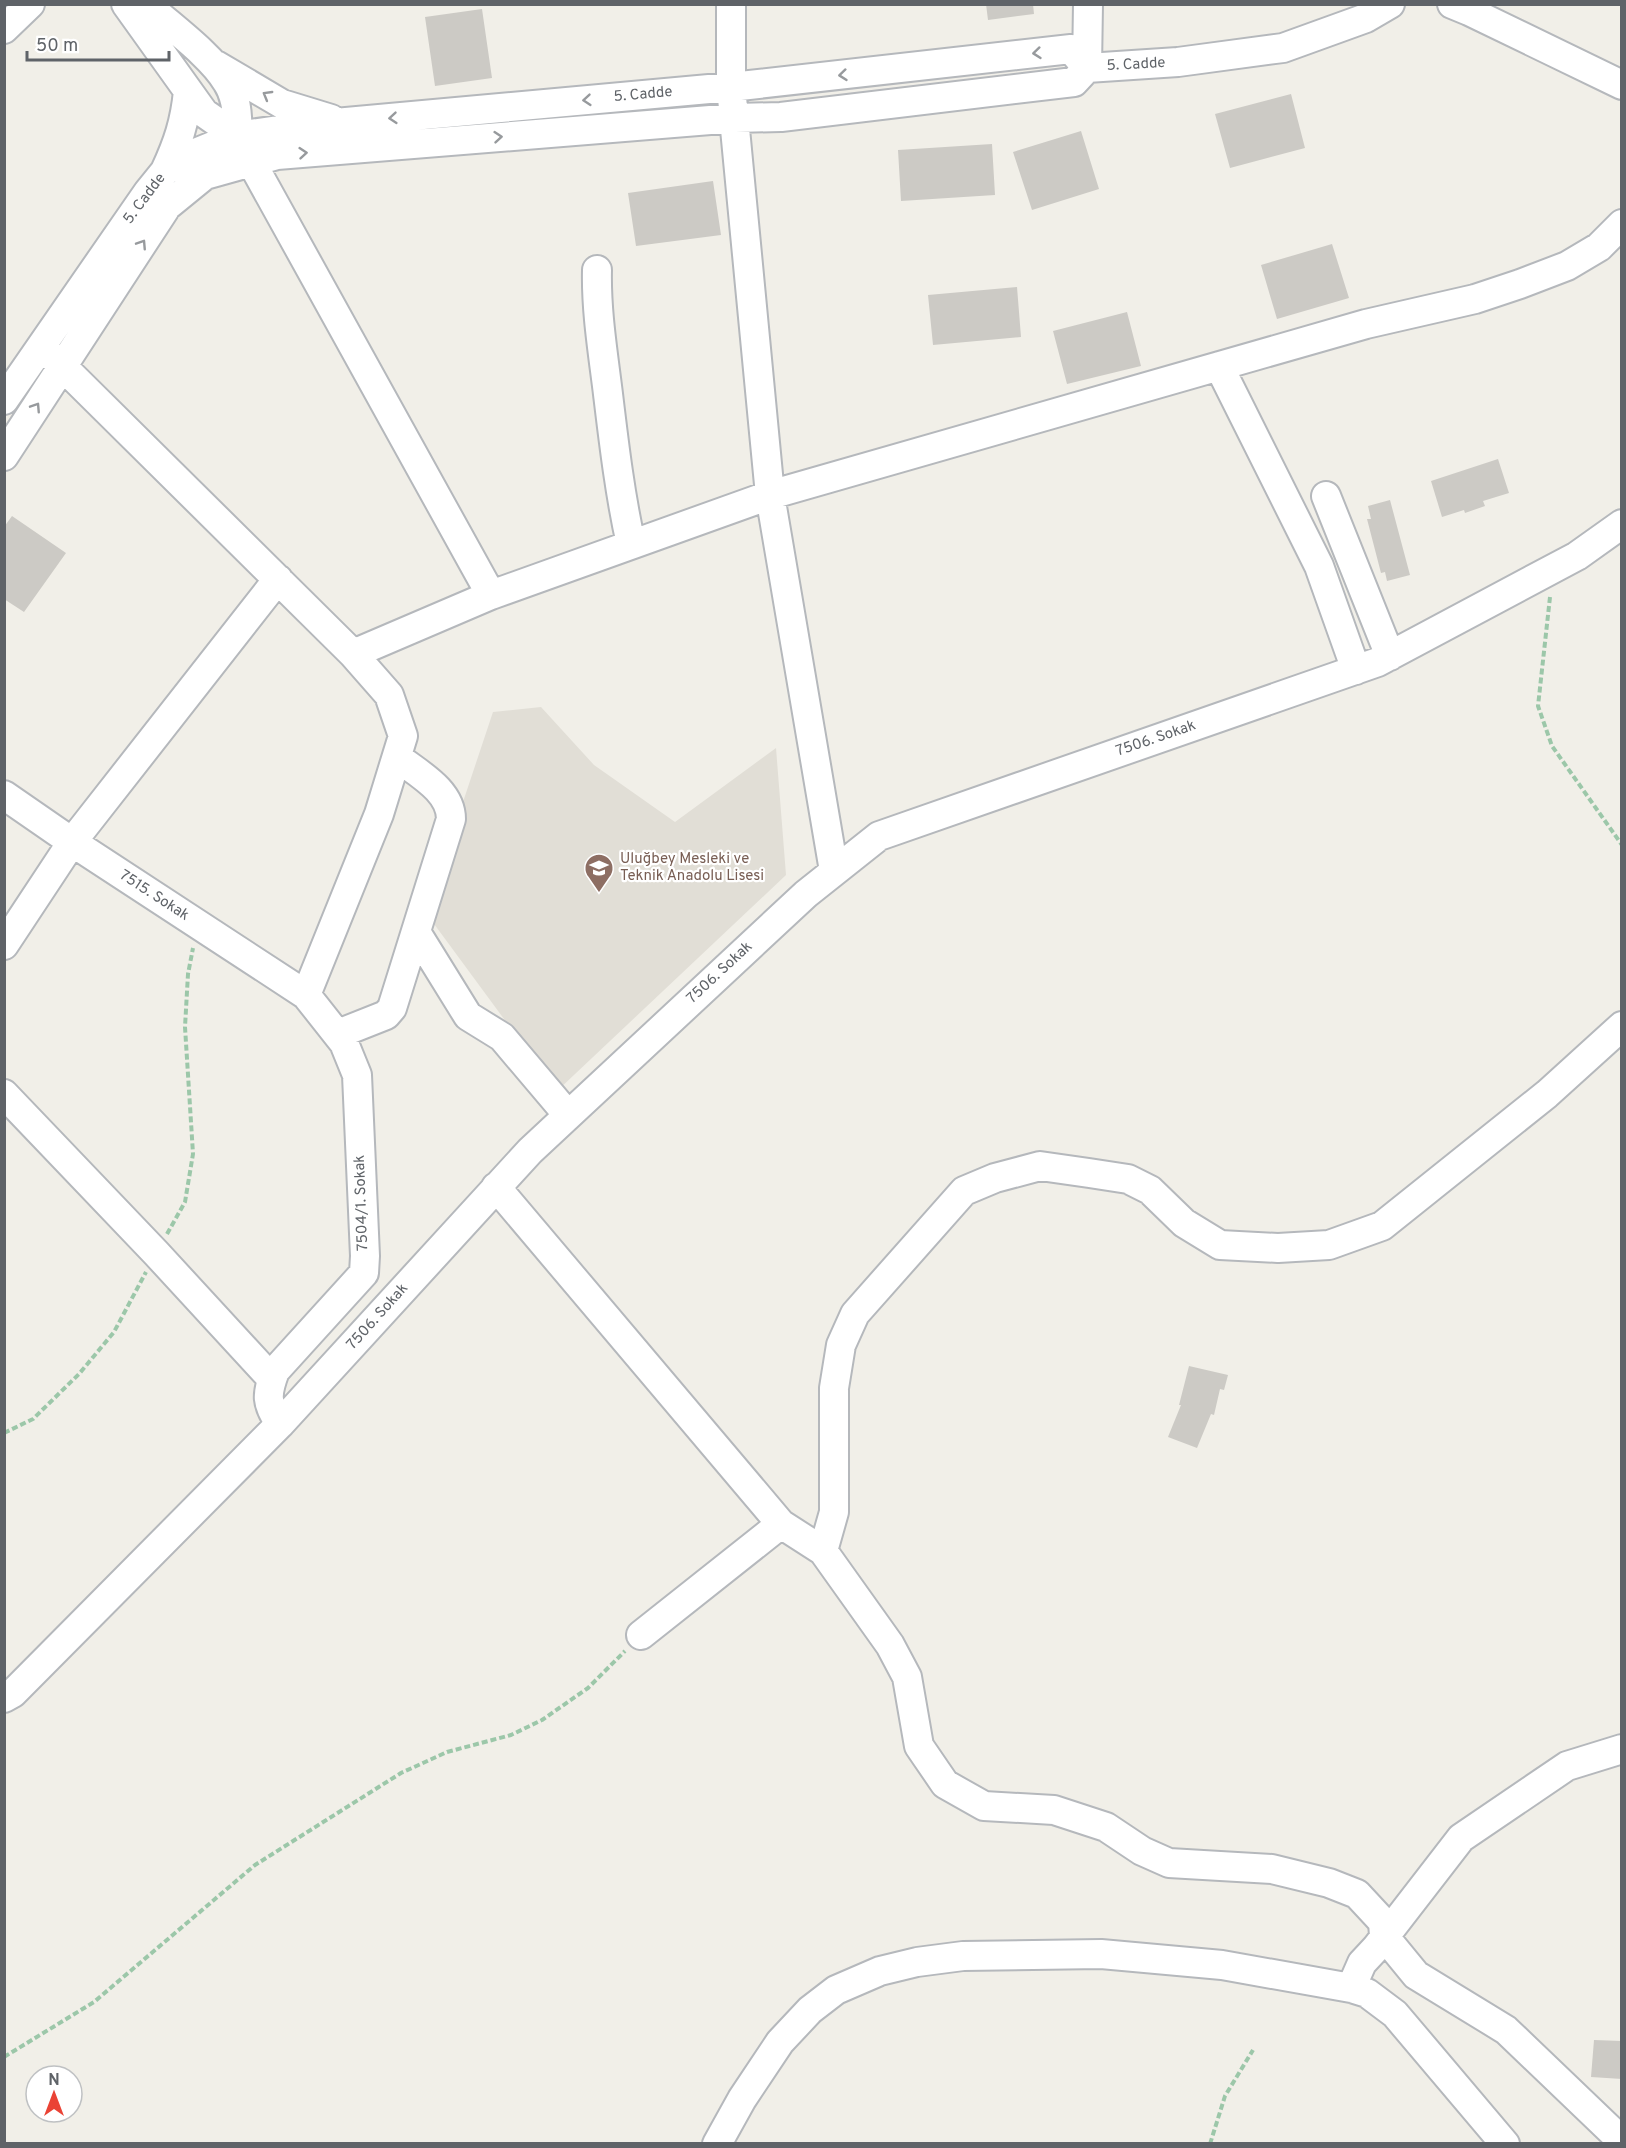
<svg xmlns="http://www.w3.org/2000/svg" width="1626" height="2148" viewBox="0 0 1626 2148" font-family="Overpass,sans-serif">
  <style>
    .education { fill: #e1ded6 }
    .building { fill: #cccac5 }
    .lines { fill: none; stroke-linecap: round; stroke-linejoin: round }
    .minor-casing { stroke: #b5b8bc; stroke-width: 32 }
    .path { stroke: #9cc7a9; stroke-width: 4; stroke-dasharray: 6 3; stroke-linecap: butt }
    .minor { stroke: #fff; stroke-width: 28 }
    .oneway { stroke: #979a9d }
    .labels { text-anchor: middle; dominant-baseline: central; stroke-width: 4.5; stroke-linejoin: round; paint-order: stroke }
    .street-label { font-size: 15px; fill: #5f6368; stroke: #fff }
    .education-label { font-size: 15px; fill: #785e54; stroke: #fff; text-anchor: start }
  </style>
  <rect width="100%" height="100%" fill="#f1efe8"/>
  <!-- education -->
  <path class="education" d="M 541,707 L 594,765 L 675,822 L 776,748 L 786,875 L 557,1091 L 426,913 L 493,712 Z"/>
  <!-- building -->
  <path class="building" d="M 986,4 L 1033,4 L 1034,14 L 988,20 Z
    M 482,9 L 492,78 L 435,86 L 425,17 Z
    M 1291,94 L 1305,148 L 1230,168 L 1215,114 Z
    M 1081,131 L 1099,189 L 1032,210 L 1013,152 Z
    M 992,144 L 995,195 L 901,201 L 898,150 Z
    M 713,181 L 721,235 L 636,246 L 628,193 Z
    M 1332,244 L 1349,298 L 1277,319 L 1261,265 Z
    M 1017,287 L 1021,337 L 933,345 L 928,295 Z
    M 1127,312 L 1141,366 L 1067,384 L 1053,331 Z
    M 1498,459 L 1509,493 L 1483,501 L 1485,506 L 1465,513 L 1464,510 L 1442,517 L 1431,481 Z
    M 1390,500 L 1410,575 L 1387,581 L 1385,572 L 1381,573 L 1367,519 L 1371,519 L 1368,506 Z
    M 12,516 L 66,553 L 24,612 L 4,599 L 4,527 Z
    M 1189,1366 L 1228,1375 L 1224,1390 L 1220,1389 L 1214,1415 L 1211,1414 L 1197,1448 L 1168,1437 L 1181,1405 L 1179,1405 Z
    M 1594,2040 L 1622,2041 L 1622,2079 L 1591,2077 Z"/>
  <g class="lines">
    <!-- minor casing -->
    <g class="minor-casing">
      <path id="minor" d="M 126,4 L 204,113 L 237,136 L 491,595
        M 146,4 C 170,26 211,55 227,82 C 237,97 238,119 237,136
        M 731,4 L 731,87 L 770,495 L 834,871
        M 1452,4 L 1469,11 L 1622,85
        M 4,29 L 30,4
        M 216,65 L 282,104 L 331,119
        M 1087,68 L 1178,62 L 1283,48 L 1366,18 L 1390,4
        M 165,171 C 178,143 185,122 188,91
        M 597,270 C 596,311 603,353 608,394 C 614,444 620,495 631,544
        M 51,355 L 353,654 L 389,695 L 403,736 L 379,814 L 306,995
        M 1219,366 L 1319,566 L 1356,670
        M 4,400 L 148,192 L 165,171 L 193,154 L 237,136 L 313,125 L 731,87 L 1071,49 L 1087,68
        M 4,456 L 167,206 L 205,175 L 277,155 L 735,118 L 781,117 L 1074,82 L 1087,68 L 1088,4
        M 1326,496 L 1390,656
        M 353,654 L 491,595 L 770,495 L 1366,324 L 1475,299 L 1520,284 L 1567,266 L 1599,247 L 1622,224
        M 4,795 L 72,842 L 306,995 L 344,1043 L 357,1075 L 365,1256 L 364,1273 L 275,1371 C 266,1395 266,1403 280,1424
        M 416,932 L 468,1016 L 502,1037 L 568,1115
        M 4,945 L 72,842 L 278,579
        M 338,1034 L 386,1015 L 392,1008 L 451,819 C 451,790 417,773 397,757
        M 4,1094 L 156,1253 L 272,1379
        M 496,1187 L 781,1524 L 823,1551 L 890,1645 L 907,1677 L 919,1746 L 945,1784 L 984,1806 L 1054,1810 L 1106,1827 L 1142,1851 L 1169,1863 L 1272,1869 L 1329,1883 L 1357,1894 L 1383,1922 L 1384,1936 L 1416,1975 L 1506,2030 L 1622,2141
        M 823,1551 L 834,1512 L 834,1388 L 841,1345 L 855,1314 L 964,1191 L 995,1178 L 1040,1166 L 1089,1173 L 1128,1179 L 1150,1190 L 1184,1223 L 1220,1245 L 1278,1248 L 1329,1245 L 1382,1226 L 1547,1094 L 1622,1026
        M 641,1635 L 781,1524
        M 4,1698 L 13,1693 L 280,1424 L 530,1151 L 806,894 L 879,836 L 1378,662 L 1577,556 L 1622,524
        M 1351,1988 L 1362,1963 L 1376,1948 L 1461,1838 L 1567,1766 L 1622,1749
        M 717,2144 L 742,2099 L 780,2042 L 810,2010 L 836,1990 L 880,1971 L 917,1962 L 963,1956 L 1101,1954 L 1222,1965 L 1351,1988 L 1367,1993 L 1395,2014 L 1505,2144"/>
    </g>
    <!-- path -->
    <path class="path" d="M 1550,597 L 1538,706 L 1552,746 L 1622,845
      M 167,1234 L 185,1202 L 193,1154 L 185,1027 L 188,974 L 193,948
      M 4,1433 L 33,1419 L 79,1374 L 114,1332 L 146,1272
      M 4,2057 L 94,2002 L 255,1865 L 401,1773 L 447,1752 L 511,1735 L 542,1720 L 588,1688 L 625,1651
      M 1210,2144 L 1225,2096 L 1253,2050"/>
    <!-- minor -->
    <use href="#minor" class="minor"/>
  </g>
  <!-- one-way arrows -->
  <defs><path id="oneway-chevron" d="M-2-3.5L2.5 0L-2 3.5" fill="none" stroke-width="1.6" stroke-linecap="round" stroke-linejoin="round" transform="scale(1.5)"/></defs>
  <g class="oneway">
    <use href="#oneway-chevron" transform="translate(1037 53) rotate(174)"/>
    <use href="#oneway-chevron" transform="translate(843 75) rotate(174)"/>
    <use href="#oneway-chevron" transform="translate(267 95) rotate(-150)"/>
    <use href="#oneway-chevron" transform="translate(587 100) rotate(175)"/>
    <use href="#oneway-chevron" transform="translate(393 118) rotate(175)"/>
    <use href="#oneway-chevron" transform="translate(498 137) rotate(-5)"/>
    <use href="#oneway-chevron" transform="translate(303 153) rotate(-5)"/>
    <use href="#oneway-chevron" transform="translate(142 244) rotate(-57)"/>
    <use href="#oneway-chevron" transform="translate(36 407) rotate(-57)"/>
  </g>
  <!-- icons -->
  <defs>
    <g id="school-pin" transform="scale(1.5)"><path d="M0 17L-7.5 6A9.5 9.5 0 1 1 7.5 6Z" fill="#8d6e63" stroke="#fff"/><path d="M0-5L7-2L0 1L-7-2ZM-4 1L0 2.5L4 1V4Q0 6-4 4Z" fill="#fff"/></g>
  </defs>
  <g fill-rule="evenodd">
    <use href="#school-pin" x="599" y="868"/>
  </g>
  <g class="labels">
    <!-- street labels -->
    <g class="street-label">
      <text transform="translate(1136 65) rotate(-3)">5. Cadde</text>
      <text transform="translate(643 95) rotate(-5)">5. Cadde</text>
      <text transform="translate(145 199) rotate(-53)">5. Cadde</text>
      <text transform="translate(1156 739) rotate(-19)">7506. Sokak</text>
      <text transform="translate(154 896) rotate(33)">7515. Sokak</text>
      <text transform="translate(720 973) rotate(-43)">7506. Sokak</text>
      <text transform="translate(362 1203) rotate(-92)">7504/1. Sokak</text>
      <text transform="translate(378 1317) rotate(-48)">7506. Sokak</text>
    </g>
    <!-- education labels -->
    <g class="education-label">
      <text x="620" y="859">Uluğbey Mesleki ve<tspan x="620" dy="17">Teknik Anadolu Lisesi</tspan></text>
    </g>
  </g>
  <!-- border -->
  <rect width="1626" height="2148" fill="none" stroke="#5f6368" stroke-width="12"/>
  <!-- north arrow -->
  <g transform="translate(54 2094)"><circle r="28" fill="#ffffff" stroke="#bfc1c3" stroke-width="1.5"/>
  <path d="M0-4.5L10 22L0 15L-10 22Z" fill="#ea4335"/>
  <text y="-9" font-size="16" font-weight="bold" text-anchor="middle" fill="#5f6368">N</text>
  </g>
  <!-- scale -->
  <path d="M27 51v9h142v-9" fill="none" stroke="#5f6368" stroke-width="3"/>
  <text x="36" y="51" font-size="18" fill="#5f6368" stroke="#ffffff" stroke-width="4.5" paint-order="stroke">50 m</text>
</svg>
